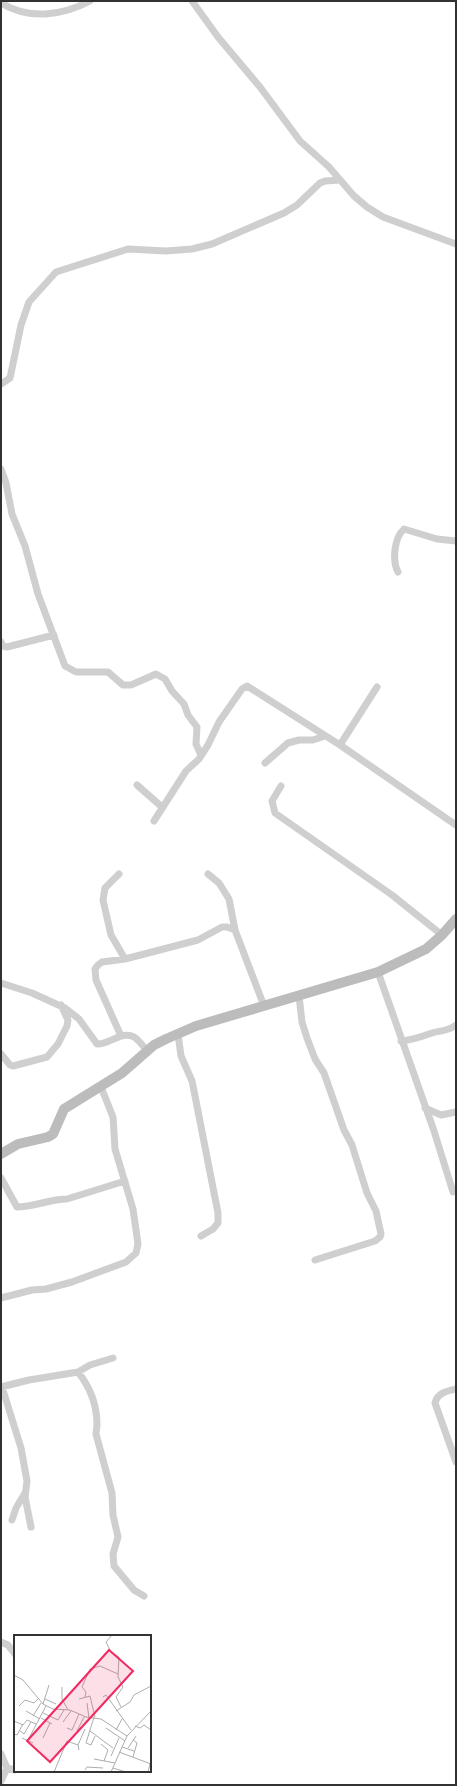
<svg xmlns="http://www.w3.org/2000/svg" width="457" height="1786" viewBox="0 0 457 1786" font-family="Poppins,sans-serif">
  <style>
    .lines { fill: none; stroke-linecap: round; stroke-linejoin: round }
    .street { stroke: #cfcfcf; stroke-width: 7 }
    .secondary { stroke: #bcbcbc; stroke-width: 10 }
    .inset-road { fill: none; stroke: #adadad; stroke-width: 1 }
    .view { fill: #f32a61; fill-opacity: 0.15; stroke: #f32a61; stroke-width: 2 }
    .inset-edge { fill: none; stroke: #323232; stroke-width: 2 }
  </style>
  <rect width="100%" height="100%" fill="#fff"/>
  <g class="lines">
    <!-- street -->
    <path class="street" d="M 192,1 L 218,37 L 260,87 L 300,141 L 329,167 L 354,196 L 367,207 L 383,217 L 456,244
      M 1,3 C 29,20 62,16 90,1
      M 1,384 L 10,378 L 21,325 L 29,302 L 56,272 L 128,249 L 166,251 L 192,249 L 212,244 L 284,213 L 297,205 L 320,183 L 325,181 L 340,180
      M 1,469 L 6,483 L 12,514 L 25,546 L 38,594 L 65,666 L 76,672 L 108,672 L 123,685 L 131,685 L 156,674 L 165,679 L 172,691 L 184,704 L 188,715 L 197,727 L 196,744 L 201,755
      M 398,572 C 392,561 394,538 404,529 L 437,539 L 456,541
      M 1,642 L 3,646 L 7,647 L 54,635
      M 340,745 L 377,687
      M 265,763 L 288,743 L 299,740 L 313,740 L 325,736
      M 137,785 L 162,807
      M 281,786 L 272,801 L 275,813 L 392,895 L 442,935
      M 154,821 L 186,771 L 199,759 L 208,745 L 219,722 L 242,689 L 247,686 L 340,745 L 456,825
      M 119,874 L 105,888 L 103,900 L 111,935 L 125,959
      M 208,874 L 219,883 L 229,899 L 235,930 L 264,1006
      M 378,972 L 434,1131 L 453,1192
      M 1,983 L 32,993 L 65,1008 L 79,1019 L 97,1044 C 109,1045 122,1030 134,1037 C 139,1040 143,1046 147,1051
      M 299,996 L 302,1022 L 307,1038 L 315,1059 L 324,1073 L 344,1130 L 352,1145 L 367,1193 L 376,1211 L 381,1234 L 380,1237 L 375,1241 L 315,1260
      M 178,1034 L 181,1056 L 192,1081 L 196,1101 L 218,1213 L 218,1223 L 213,1229 L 201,1236
      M 121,1036 L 96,980 L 95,969 L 98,965 L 102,962 L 125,959 L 198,940 L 222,927 L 227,927 L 235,930
      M 401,1041 C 413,1040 421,1037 432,1033 C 442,1030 446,1032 456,1025
      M 1,1054 L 10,1065 L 13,1066 L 47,1057 L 58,1044 L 67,1026 L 68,1020 L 61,1005
      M 425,1108 L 441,1115 L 456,1112
      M 1,1178 L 17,1207 C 34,1207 50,1199 67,1199 L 125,1181
      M 1,1298 L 32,1290 L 46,1289 L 72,1282 L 126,1262 L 136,1253 L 138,1244 L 133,1209 L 115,1149 L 113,1117 L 101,1087
      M 78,1372 C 90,1387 97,1406 97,1425 C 97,1428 96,1431 96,1434 L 112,1493 L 113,1515 L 118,1537 L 113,1554 L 114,1566 L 134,1590 L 144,1596
      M 1,1387 L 29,1380 L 78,1372 L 90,1365 L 113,1358
      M 2,1387 L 21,1448 L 27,1481 L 25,1497 L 31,1527
      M 456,1389 C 447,1391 437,1393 435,1403 L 456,1462
      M 12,1520 L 16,1508 L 25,1493
      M 1,1642 L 8,1645 L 15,1654
      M 1,1754 L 7,1768 L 15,1770
      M 1,1781 L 7,1768"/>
    <!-- secondary -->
    <path class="secondary" d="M 1,1154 L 18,1144 L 48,1137 L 53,1134 L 64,1109 L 122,1073 L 154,1045 L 166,1039 L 196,1026 L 378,972 L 426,949 L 442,935 L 456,919"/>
  </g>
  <!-- overview -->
  <g transform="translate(14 1635)">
    <rect width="137" height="137" fill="#fff"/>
    <path class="inset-road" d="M 98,0 L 92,7 L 97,17 L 105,22 L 104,42 L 109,52 L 102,62 L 107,72M 0,40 L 9,45 L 29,69 L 39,74 L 56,75 L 72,82 L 87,84 L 113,101M 48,52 L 48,64 L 54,75M 71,62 L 72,57 L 68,52 L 76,34 L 86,31 L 104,39M 89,62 L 92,60 L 117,95M 31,64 L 42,69M 65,64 L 76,61 L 81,82M 73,68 L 75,83M 29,69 L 35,50M 5,71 L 11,65 L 20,68 L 24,64M 12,76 L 26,84M 102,76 L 116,67 L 120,60 L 137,51M 29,78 L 44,85 L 50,75M 19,81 L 27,68M 80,82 L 72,108 L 77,110 L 81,101M 27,83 L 38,89M 0,86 L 9,90 L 13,85 L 22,89M 49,87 L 57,76M 121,91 L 126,93 L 130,90 L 137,95M 53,93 L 58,95 L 65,79M 92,93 L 111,106M 102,95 L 108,84M 6,96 L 10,99 L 17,87M 63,96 L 70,82M 76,96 L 99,113M 0,99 L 3,100 L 9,89M 8,103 L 19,108M 29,103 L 36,88M 14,105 L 32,71M 87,109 L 94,115 L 90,126M 108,112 L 120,116M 114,113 L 122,101M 65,115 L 64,110 L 71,94M 105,117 L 137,129M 97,121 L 105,103M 119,122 L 123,108 L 119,105M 80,124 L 101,128M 99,133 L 112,137M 71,135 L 73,132 L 89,133M 40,137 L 53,106 L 64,110M 97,137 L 113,101 L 137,76M 134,137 L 137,125"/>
    <path class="view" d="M 95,15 L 119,36 L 36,127 L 13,106 Z"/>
    <rect width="137" height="137" class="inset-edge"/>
  </g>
  <!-- border -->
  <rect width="457" height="1786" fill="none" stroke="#323232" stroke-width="4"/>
</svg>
